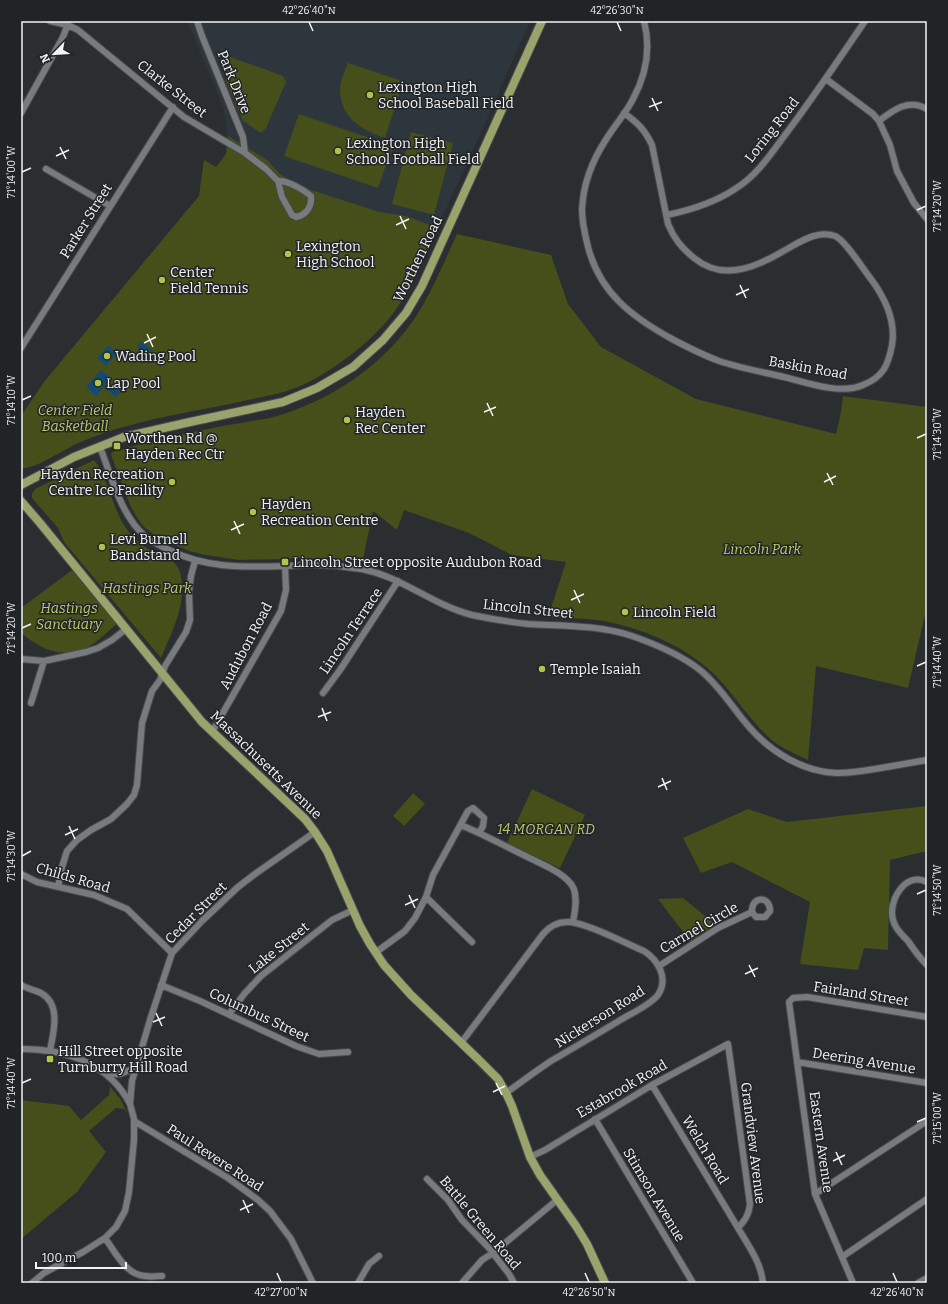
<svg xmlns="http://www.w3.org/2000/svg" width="948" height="1304" viewBox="0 0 948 1304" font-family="Bitter,serif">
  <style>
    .built { fill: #2e363d }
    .green { fill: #464e19 }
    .water { fill: #114b72 }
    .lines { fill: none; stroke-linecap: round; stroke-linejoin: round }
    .minor-casing { stroke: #484b4d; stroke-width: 8 }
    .major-casing { stroke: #484b4d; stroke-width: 10 }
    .minor { stroke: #787b7e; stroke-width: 6 }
    .major { stroke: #99a36b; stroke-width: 8 }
    .ticks { fill: none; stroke: #f1f3f5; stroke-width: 1.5 }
    .poi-dot { fill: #b2c34c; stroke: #212426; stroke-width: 1.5 }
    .labels { text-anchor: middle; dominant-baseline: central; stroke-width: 3; stroke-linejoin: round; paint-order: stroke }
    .street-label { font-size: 14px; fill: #f1f3f5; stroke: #212426 }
    .poi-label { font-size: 14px; fill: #f1f3f5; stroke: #212426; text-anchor: start }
    .park-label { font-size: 14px; font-style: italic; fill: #bccb6f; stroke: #212426 }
    .neatline { fill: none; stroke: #f1f3f5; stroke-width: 1.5 }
    .ticks-label { font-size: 10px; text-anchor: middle; fill: #f1f3f5 }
  </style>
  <rect width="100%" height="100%" fill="#2b2e30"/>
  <!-- built -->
  <path class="built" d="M 187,21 L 530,21 L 478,139 L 411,285 L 388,320 L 361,348 L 317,378 L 287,391 L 240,402 L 160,418 L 116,429 L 79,443 L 38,464 L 25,469 L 21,468 L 21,416 L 44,382 L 199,196 L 204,160 L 216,167 L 226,154 L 228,136 L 223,107 Z"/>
  <!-- green -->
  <path class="green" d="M 230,57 L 283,76 L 286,82 L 266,128 L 261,133 L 243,121 L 226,81 L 226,69 Z
    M 348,63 L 399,80 L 402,85 L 385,138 C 362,130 340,118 340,89 C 340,81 345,71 348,63 Z
    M 299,114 L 393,146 L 378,188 L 284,156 Z
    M 411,132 L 453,143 L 434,215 L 392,204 Z
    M 228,136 L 267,160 L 280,174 L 294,183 L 308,189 L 379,212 L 406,216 L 437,228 C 423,259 410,294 387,321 C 365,347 320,381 287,391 C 277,394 267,396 257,398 C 210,409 162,415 116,429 C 103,433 90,438 78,443 C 65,449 34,470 21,468 L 21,416 L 44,382 L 199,196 L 204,160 L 216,167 L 226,154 Z
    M 457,234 L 551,255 L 568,304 L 601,347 L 696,399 L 836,434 L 841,412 L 843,396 L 927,407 L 927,606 L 908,688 L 816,666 L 808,760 C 796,754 783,749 773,741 C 752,723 737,699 719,679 C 689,647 639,626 597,620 C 581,618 564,618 548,617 L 566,562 L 512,555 L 469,533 L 404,510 L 397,530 L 373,511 L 362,564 L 327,558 L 239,560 L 206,555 L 189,551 L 166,541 L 154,535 L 143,526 L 136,516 L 130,505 L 111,455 L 112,452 C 147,442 182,434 218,427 C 237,423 258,421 277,416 C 332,400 383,365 415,318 C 432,292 444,262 457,234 Z
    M 94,460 C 108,477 112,508 126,528 C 132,537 144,547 153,552 C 159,555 167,557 172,561 C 180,567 181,574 182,583 C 184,610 171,634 161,658 L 64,542 L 58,528 L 32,498 L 32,494 L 35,489 Z
    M 75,568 L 120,621 C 108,631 97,643 83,650 C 80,652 75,652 71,652 C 52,655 36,645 21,633 L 21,608 Z
    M 532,789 L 585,815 L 560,868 L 507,843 Z
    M 413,793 L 425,804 L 404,826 L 393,816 Z
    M 927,806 L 927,851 L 890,860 L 888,950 L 864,948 L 858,970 L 800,964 L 810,902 L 732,862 L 701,873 L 683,838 L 748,809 L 787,822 Z
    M 683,898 L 716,925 L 690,941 L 658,899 Z
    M 108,1084 L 121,1100 L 127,1113 L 124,1109 L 116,1108 L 89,1131 L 106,1152 L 77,1192 L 21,1239 L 21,1100 L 69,1106 L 81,1120 L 109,1095 L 110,1087 Z"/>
  <!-- water -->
  <path class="water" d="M 142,341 L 151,350 L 150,358 L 145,360 L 137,358 L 142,352 L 137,347 Z
    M 108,346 L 117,353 L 106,366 L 97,358 Z
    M 101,370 L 111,378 L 96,396 L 86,387 Z
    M 114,381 L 123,389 L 116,397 L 107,390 Z"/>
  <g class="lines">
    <!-- minor casing -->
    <g class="minor-casing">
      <path id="minor" d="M 50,21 L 68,25 L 78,30 L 184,117 L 245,153 L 266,169 L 278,181 L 282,197 L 292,215 L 296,217 C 306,215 312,207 311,196 C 304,190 287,180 278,181
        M 197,21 L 202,36 L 243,137 L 245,153
        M 826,79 L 873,114 L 879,121 L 890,145 L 897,171 L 914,203 L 927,219
        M 21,113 L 63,37 L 69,21
        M 624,113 C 638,123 645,130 652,145 L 668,224 C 674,239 682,248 694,258 C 727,285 763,263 794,245 C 807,238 820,231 835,236 C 845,240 863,269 871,279 C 885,298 896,321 892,345 C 888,366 883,377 863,385 C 841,395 807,383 784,377 C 763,372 740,368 719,361 C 703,355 687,347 672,339 C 632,317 600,293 588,247 C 585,235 582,222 582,210 C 583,184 593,159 607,138 C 615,125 626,113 633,99 C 646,75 651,48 644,21
        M 879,121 C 893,110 909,98 927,109
        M 46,169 L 110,206
        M 667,215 C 691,210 714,203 735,189 C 758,175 772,152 788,131 C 815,95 840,58 865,21
        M 21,348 L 173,107
        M 100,447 C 111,475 121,516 145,536 C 152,542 161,546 169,550 C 208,569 244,567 286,566 C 297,566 308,564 319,565 C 330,565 342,566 353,568 C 397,572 429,604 472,615 C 491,619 509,622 528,624 C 563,626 599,625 632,636 C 655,644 681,655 700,670 C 721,687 733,709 750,728 C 772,753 804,772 837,773 C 850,773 863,771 875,769 C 893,766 910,763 927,760
        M 21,659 L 44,661 L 86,652 L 98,648 L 112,640 L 126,629
        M 323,693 L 340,670 L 398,581
        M 31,703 L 44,661
        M 212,732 L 281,611 L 286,590 L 285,566
        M 479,833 L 548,867 C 577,882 579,891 573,922
        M 21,874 L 37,882 L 94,895 L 127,909 L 172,953
        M 927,882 C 919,878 911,879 904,885 C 893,896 888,913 896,927 C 899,932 904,937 908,941 C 914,950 920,958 927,965
        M 58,887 L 62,867 L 67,851 L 77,840 L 91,830 L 111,819 L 127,804 L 134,795 L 137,785 L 142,723 L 152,691 L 160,680 L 165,666 L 186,632 L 190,620 L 189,592 L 191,576 L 195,561
        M 426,897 L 472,942
        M 375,953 L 405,931 L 415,918 L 426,897 L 433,875 L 468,811 L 473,808 L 484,818 L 483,826 L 479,833 L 461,825
        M 659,966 L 718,928 L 752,912 L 756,917 L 765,917 L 770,911 C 770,895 751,896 752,912
        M 21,985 C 28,989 35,990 41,993 C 62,1005 53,1033 50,1051
        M 161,985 L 200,1001 L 296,1046 L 313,1052 L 319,1054 L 348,1052
        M 229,1014 L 245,993 L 261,976 L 332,920 L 353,910
        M 461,1043 L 543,934 C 549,927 557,922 567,922 C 583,921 627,944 644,951 C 658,960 669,978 658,995 C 650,1005 634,1012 622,1019 C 599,1033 575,1047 551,1061 C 536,1071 521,1082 506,1093
        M 21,1049 C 65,1049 109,1063 130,1104
        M 797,1062 L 927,1083
        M 107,1074 L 120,1074 L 135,1068
        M 652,1085 L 738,1228
        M 595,1119 L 693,1283
        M 134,1121 L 228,1178 L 258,1200 L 270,1211 L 291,1239 L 313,1283
        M 530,1157 L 545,1150 L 652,1085 L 728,1044 L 750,1204 C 749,1215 745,1220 738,1228 C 748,1245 761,1262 763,1283
        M 427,1179 L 448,1200 L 462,1220 L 489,1248 L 509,1274 L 514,1283
        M 815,1194 L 927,1121
        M 105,1238 C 115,1252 126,1275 145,1276 C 151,1277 156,1276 162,1276
        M 842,1257 L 927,1199
        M 32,1283 L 44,1273 L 83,1252 L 105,1238 L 116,1227 L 125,1211 L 129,1192 L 134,1140 L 134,1119 L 130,1104 L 132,1081 L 150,1020 L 172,953 L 202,921 L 238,887 L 255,874 L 315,832
        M 358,1283 L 369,1264 L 379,1256
        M 462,1283 L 482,1260 L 493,1253 L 557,1200
        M 853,1283 L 815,1194 L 789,1002 L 793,998 L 807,997 L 927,1017
        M 918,1283 L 927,1278"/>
    </g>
    <!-- major casing -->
    <g class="major-casing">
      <path id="major" d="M 21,485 L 74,457 L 124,437 L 190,422 L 283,402 L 317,388 L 353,367 L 383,340 L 406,313 L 422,286 L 542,21
        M 21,501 L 40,523 L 202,722 L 305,819 L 315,832 L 327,851 L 360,926 L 370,944 L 384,965 L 411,995 L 478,1059 L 498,1079 L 506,1093 L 512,1106 L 530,1157 L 540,1175 L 576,1226 L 587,1244 L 605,1283"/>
    </g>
    <!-- minor -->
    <use href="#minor" class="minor"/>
    <!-- major -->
    <use href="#major" class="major"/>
  </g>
  <!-- ticks -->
  <path class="ticks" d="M 309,22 L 313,31M 617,22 L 621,31M 652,98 L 658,111M 649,107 L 662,102M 60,147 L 66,159M 56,156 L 69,150M 22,172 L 31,168M 917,210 L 926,206M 400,216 L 406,229M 396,225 L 409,219M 740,285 L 746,298M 736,295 L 749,289M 147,334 L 153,347M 144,343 L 156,337M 22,400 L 31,396M 487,403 L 493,416M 484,412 L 496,407M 917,438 L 926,434M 827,473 L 833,485M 824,482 L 836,476M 234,521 L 240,534M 231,530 L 244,524M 574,590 L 580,603M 571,600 L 584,594M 22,628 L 31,624M 917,666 L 926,662M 322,708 L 327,721M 318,717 L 331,712M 662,778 L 667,790M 658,787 L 671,781M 69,826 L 75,839M 65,835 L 78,829M 22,856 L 31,851M 917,894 L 926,890M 409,895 L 415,908M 405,905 L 418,899M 749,965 L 755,977M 745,974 L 758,968M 156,1013 L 162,1026M 153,1022 L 165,1017M 22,1083 L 31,1079M 496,1083 L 502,1095M 493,1092 L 505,1086M 917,1122 L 926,1118M 836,1152 L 842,1165M 833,1161 L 845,1155M 243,1200 L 249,1213M 240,1210 L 253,1204M 277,1273 L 281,1282M 585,1273 L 589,1282M 893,1273 L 897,1282"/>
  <!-- markers -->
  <g class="poi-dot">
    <circle cx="370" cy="95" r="4"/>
    <circle cx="338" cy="151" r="4"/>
    <circle cx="288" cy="254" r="4"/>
    <circle cx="162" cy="280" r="4"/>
    <circle cx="107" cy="356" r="4"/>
    <circle cx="98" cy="383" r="4"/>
    <circle cx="347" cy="420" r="4"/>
    <rect x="113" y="442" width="8" height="8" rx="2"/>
    <circle cx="172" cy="482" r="4"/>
    <circle cx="253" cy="512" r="4"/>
    <circle cx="102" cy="547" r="4"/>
    <rect x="281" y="558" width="8" height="8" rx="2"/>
    <circle cx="625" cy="612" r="4"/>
    <circle cx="542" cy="669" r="4"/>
    <rect x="46" y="1055" width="8" height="8" rx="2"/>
  </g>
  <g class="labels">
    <!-- street labels -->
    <g class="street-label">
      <text transform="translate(234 82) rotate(68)">Park Drive</text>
      <text transform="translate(172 89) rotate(38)">Clarke Street</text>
      <text transform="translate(772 130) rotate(-52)">Loring Road</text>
      <text transform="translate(86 221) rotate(-58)">Parker Street</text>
      <text transform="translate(418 259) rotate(-64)">Worthen Road</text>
      <text transform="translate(808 368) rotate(10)">Baskin Road</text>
      <text transform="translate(528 609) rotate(6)">Lincoln Street</text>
      <text transform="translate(351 631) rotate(-56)">Lincoln Terrace</text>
      <text transform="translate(246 646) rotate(-62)">Audubon Road</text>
      <text transform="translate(266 765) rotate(44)">Massachusetts Avenue</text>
      <text transform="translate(73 878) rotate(16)">Childs Road</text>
      <text transform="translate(196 913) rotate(-45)">Cedar Street</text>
      <text transform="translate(699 928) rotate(-30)">Carmel Circle</text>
      <text transform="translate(279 948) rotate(-39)">Lake Street</text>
      <text transform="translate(861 994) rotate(9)">Fairland Street</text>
      <text transform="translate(259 1015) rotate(25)">Columbus Street</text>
      <text transform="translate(600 1017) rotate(-32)">Nickerson Road</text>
      <text transform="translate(864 1061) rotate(9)">Deering Avenue</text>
      <text transform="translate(622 1089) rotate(-30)">Estabrook Road</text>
      <text transform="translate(821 1142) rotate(82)">Eastern Avenue</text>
      <text transform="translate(753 1143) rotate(83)">Grandview Avenue</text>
      <text transform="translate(705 1150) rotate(59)">Welch Road</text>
      <text transform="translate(215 1158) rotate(33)">Paul Revere Road</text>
      <text transform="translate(654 1195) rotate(59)">Stimson Avenue</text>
      <text transform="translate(480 1223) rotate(50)">Battle Green Road</text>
    </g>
    <!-- poi labels -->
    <g class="poi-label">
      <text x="378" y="87">Lexington High<tspan x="378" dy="16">School Baseball Field</tspan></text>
      <text x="346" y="143">Lexington High<tspan x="346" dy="16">School Football Field</tspan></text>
      <text x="296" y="246">Lexington<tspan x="296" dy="16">High School</tspan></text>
      <text x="170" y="272">Center<tspan x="170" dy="16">Field Tennis</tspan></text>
      <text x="115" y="356">Wading Pool</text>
      <text x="106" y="383">Lap Pool</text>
      <text x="355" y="412">Hayden<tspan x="355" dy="16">Rec Center</tspan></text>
      <text x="125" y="438">Worthen Rd @<tspan x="125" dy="16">Hayden Rec Ctr</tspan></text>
      <text x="164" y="474" text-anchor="end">Hayden Recreation<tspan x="164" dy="16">Centre Ice Facility</tspan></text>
      <text x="261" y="504">Hayden<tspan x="261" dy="16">Recreation Centre</tspan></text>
      <text x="110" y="539">Levi Burnell<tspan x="110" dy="16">Bandstand</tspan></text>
      <text x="293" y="562">Lincoln Street opposite Audubon Road</text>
      <text x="633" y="612">Lincoln Field</text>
      <text x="550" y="669">Temple Isaiah</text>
      <text x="58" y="1051">Hill Street opposite<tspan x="58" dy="16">Turnburry Hill Road</tspan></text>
    </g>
    <!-- park labels -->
    <g class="park-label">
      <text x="75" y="410">Center Field<tspan x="75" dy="16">Basketball</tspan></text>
      <text x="762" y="549">Lincoln Park</text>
      <text x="147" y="588">Hastings Park</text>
      <text x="69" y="608">Hastings<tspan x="69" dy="16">Sanctuary</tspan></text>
      <text x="546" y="829">14 MORGAN RD</text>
    </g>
  </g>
  <!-- border -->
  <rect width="948" height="1304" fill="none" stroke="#212426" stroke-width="44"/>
  <!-- north arrow -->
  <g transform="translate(54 54) rotate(245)" stroke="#212426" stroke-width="3" paint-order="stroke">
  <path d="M0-3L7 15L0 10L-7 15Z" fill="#f1f3f5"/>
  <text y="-6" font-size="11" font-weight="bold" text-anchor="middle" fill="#f1f3f5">N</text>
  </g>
  <!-- scale -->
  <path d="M36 1262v6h90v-6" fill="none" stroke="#f1f3f5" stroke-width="2"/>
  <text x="42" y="1262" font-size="12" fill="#f1f3f5" stroke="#212426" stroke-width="3" paint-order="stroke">100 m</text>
  <rect x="22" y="22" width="904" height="1260" class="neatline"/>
  <g class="ticks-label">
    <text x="309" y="14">42°26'40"N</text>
    <text x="617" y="14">42°26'30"N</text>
    <text transform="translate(11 172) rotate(-90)" y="4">71°14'00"W</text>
    <text transform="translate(937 206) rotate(-90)" y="4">71°14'20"W</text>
    <text transform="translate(11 400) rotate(-90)" y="4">71°14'10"W</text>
    <text transform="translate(937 434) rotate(-90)" y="4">71°14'30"W</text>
    <text transform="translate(11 628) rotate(-90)" y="4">71°14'20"W</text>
    <text transform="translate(937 662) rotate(-90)" y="4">71°14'40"W</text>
    <text transform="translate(11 856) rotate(-90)" y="4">71°14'30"W</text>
    <text transform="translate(937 890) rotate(-90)" y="4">71°14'50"W</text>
    <text transform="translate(11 1083) rotate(-90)" y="4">71°14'40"W</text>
    <text transform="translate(937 1118) rotate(-90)" y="4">71°15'00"W</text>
    <text x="281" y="1296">42°27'00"N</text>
    <text x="589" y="1296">42°26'50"N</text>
    <text x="897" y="1296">42°26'40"N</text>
  </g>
</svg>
